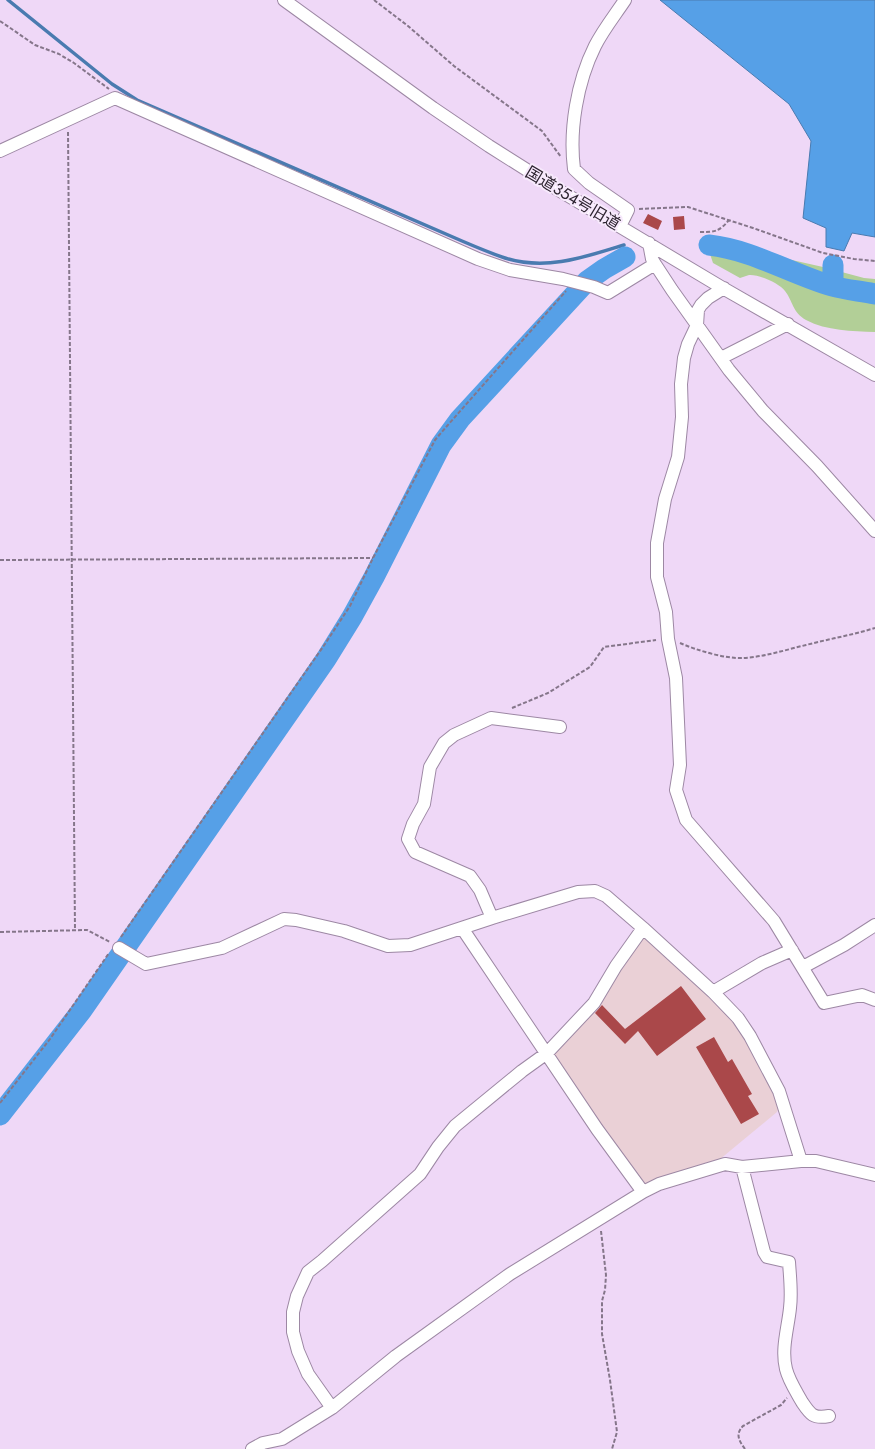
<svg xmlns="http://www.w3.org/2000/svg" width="875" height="1449" viewBox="0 0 875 1449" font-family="Jost,'Noto Sans JP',sans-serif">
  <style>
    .education { fill: #ead0d6 }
    .green { fill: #b2cf97 }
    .water { fill: #56a0e7; stroke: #4a7bb0 }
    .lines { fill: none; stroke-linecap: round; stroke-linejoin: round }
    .stream { stroke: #4a7bb0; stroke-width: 3.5 }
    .river { stroke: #56a0e7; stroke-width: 21 }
    .building { fill: #aa484a }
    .minor-casing { stroke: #9d88a4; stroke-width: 14 }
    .path { stroke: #85768a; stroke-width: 2; stroke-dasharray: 4 2; stroke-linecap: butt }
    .minor { stroke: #fff; stroke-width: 12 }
    .labels { text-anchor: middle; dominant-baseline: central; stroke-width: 4; stroke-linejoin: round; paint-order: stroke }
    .street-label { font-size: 16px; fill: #2d2430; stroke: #f7e9fc }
  </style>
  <rect width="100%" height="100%" fill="#efd8f7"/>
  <!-- education -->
  <path class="education" d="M 646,936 L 729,1013 L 756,1050 L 779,1107 L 777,1112 L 719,1160 L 647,1185 L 641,1184 L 552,1053 L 641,937 Z"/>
  <!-- green -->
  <path class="green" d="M 709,239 L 726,239 L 783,258 L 823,267 L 864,278 L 875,279 L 875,332 C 852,331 827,331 806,320 C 792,312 793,301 785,291 C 779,283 758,274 749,275 C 746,276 743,277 740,278 L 713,263 L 710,254 Z"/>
  <!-- water -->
  <path class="water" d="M 660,0 L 875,0 L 875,237 L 852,233 L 844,251 L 826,247 L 826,228 L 803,218 L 811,141 L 789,104 Z"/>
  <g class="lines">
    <!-- stream -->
    <path class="stream" d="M 8,0 L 112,84 L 137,100 L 462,241 C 476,247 490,253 505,258 C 546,271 585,257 624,245"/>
    <!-- river -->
    <path class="river" d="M 709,245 C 753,250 791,274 832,286 C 846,290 861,291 875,294
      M 833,286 L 833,265
      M 0,1115 L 82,1010 L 326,659 L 352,617 L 374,577 L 441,445 L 460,419 L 587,281 L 604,269 L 625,257"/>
  </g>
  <!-- building -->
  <path class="building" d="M 648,214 L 662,221 L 658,230 L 643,223 Z
    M 684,216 L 685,229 L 674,230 L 673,217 Z
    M 681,986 L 706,1019 L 657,1056 L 638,1031 L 625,1044 L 595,1013 L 602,1005 L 625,1029 Z
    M 714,1037 L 728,1062 L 732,1059 L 752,1094 L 748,1096 L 759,1114 L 741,1124 L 696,1047 Z"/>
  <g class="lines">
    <!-- minor casing -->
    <g class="minor-casing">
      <path id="minor" d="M 284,0 L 433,108 L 489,146 L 557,189 L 721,287 L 875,375
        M 0,151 L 115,98 L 478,259 L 510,270 L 563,279 L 594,287 L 608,293 L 655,264
        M 620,226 L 628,210 L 589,183 L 574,169 C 569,130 577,82 595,46 C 603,30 615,15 625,0
        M 649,243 L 652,259 L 655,264 L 672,290 L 729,370 L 763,411 L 817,466 L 875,531
        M 724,288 L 708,298 L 701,305 L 698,310 L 697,325 L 688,344 L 684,358 L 681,384 L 682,417 L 678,457 L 665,499 L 657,543 L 657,577 L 666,612 L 668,639 L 676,678 L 680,765 L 676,790 L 686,820 L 774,921 L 824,1003 L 862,995 L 875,1000
        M 721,358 L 788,324
        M 492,918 L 480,890 L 470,876 L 415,852 L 408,839 L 413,824 L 424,804 L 430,767 L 444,743 L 454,735 L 491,718 L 560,727
        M 462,928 L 597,1129 L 643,1192
        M 119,948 L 146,964 L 222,948 L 284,919 L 296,920 L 344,931 L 388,946 L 410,945 L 492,918 L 578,892 L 595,891 L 606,896 L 643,928 L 713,992 L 738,1018 L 750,1036 L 779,1091 L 801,1161
        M 803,967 L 844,945 L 875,925
        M 713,992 L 762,963 L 792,950
        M 742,1167 L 764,1252 L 767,1257 L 789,1262 C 790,1278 792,1293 790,1308 C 788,1328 781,1349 786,1369 C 789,1381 796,1391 802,1402 C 810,1414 813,1419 829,1416
        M 332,1408 L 308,1374 L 298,1351 L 293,1332 L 293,1312 L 297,1296 L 308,1272 L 322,1261 L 420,1174 L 438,1147 L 455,1126 L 522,1071 L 547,1053 L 594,1003 L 616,966 L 643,928
        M 252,1449 L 263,1443 L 282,1439 L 332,1408 L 396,1356 L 510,1274 L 643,1192 L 659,1184 L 725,1164 L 742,1167 L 801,1161 L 816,1161 L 875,1175"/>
    </g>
    <!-- path -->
    <path class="path" d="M 374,0 L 408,26 L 454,66 L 542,131 L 561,157
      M 0,21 L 35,45 L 59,54 L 74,63 L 109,89
      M 68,132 L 75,931
      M 639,209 L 688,207 L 753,228 L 823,253 L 854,259 L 875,261
      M 700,232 C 715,232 719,232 729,220
      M 0,560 L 373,558
      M 680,643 C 696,650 725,659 743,658 C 764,657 785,650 806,645 C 829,639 852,635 875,628
      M 512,708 L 548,693 L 590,667 L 604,647 L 656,640
      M 0,932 L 87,930 L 110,942
      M 121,937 L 325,644 L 350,606 L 373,558 L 435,440 L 447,426 L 566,291
      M 0,1103 L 50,1039 L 109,953
      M 601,1231 L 606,1275 L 605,1290 L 602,1301 L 602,1334 L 610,1380 L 617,1432 L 612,1449
      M 745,1449 C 739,1441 735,1434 743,1426 L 781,1405 L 787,1398"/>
    <!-- minor -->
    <use href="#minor" class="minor"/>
  </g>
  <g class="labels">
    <!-- street labels -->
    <g class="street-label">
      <text transform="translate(573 198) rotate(31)">国道354号旧道</text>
    </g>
  </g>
</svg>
